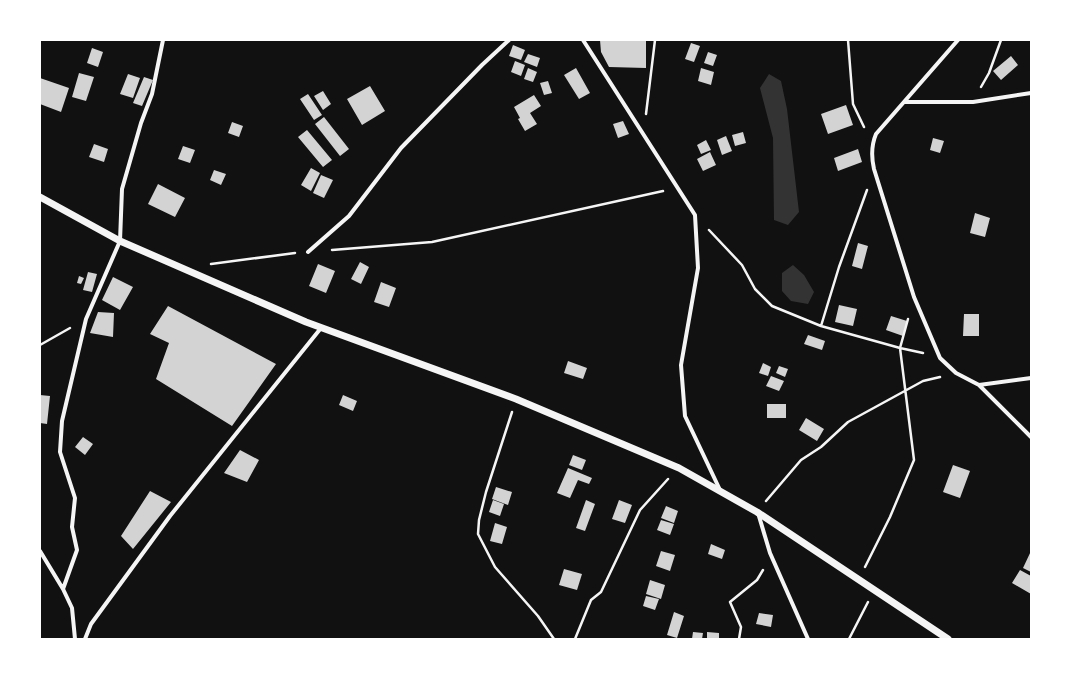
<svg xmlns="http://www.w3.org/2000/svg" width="1071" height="679" viewBox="0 0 1071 679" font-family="'DejaVu Sans',sans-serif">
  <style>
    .water { fill: #333 }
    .building { fill: #d3d3d3 }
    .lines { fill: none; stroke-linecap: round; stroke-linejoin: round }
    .path { stroke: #f5f5f5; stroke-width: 2.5 }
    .minor { stroke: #f5f5f5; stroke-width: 4 }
    .tertiary { stroke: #f5f5f5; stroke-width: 7 }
  </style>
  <rect width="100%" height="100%" fill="#111"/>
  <!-- water -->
  <path class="water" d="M 769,74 L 781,81 L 787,109 L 799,212 L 788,225 L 774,220 L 773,138 L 760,88 Z
    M 793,265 L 804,275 L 814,292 L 808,304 L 791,301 L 782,291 L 782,273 Z"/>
  <!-- building -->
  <path class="building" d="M 600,40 L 646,40 L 646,68 L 609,67 L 601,52 Z
    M 691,43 L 700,46 L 694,62 L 685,59 Z
    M 513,45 L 525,50 L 521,60 L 509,56 Z
    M 92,48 L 103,52 L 98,67 L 87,63 Z
    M 708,52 L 717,55 L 713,66 L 704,63 Z
    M 528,54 L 540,58 L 537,67 L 524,62 Z
    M 1011,56 L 1018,65 L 1001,80 L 993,71 Z
    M 515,61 L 525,65 L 521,76 L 511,72 Z
    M 528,68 L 537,72 L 533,82 L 524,79 Z
    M 576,68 L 590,93 L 579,99 L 564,75 Z
    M 701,68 L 714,72 L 711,85 L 698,81 Z
    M 79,73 L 94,77 L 86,101 L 72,97 Z
    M 128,74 L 140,78 L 133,98 L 120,94 Z
    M 144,77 L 153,80 L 142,106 L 133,103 Z
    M 40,78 L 69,88 L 61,112 L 40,104 Z
    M 548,81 L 552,93 L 544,95 L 540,83 Z
    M 370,86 L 385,111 L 362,125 L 347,99 Z
    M 323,91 L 331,104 L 323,110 L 314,96 Z
    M 308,94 L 322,115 L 314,120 L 300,99 Z
    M 534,95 L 541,106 L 530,113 L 537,124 L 525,131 L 518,119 L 520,118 L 514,107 Z
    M 846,105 L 853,125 L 828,134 L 821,114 Z
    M 324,117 L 349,149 L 340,156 L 315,124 Z
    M 623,121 L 629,134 L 618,138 L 613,124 Z
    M 232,122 L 243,126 L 239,137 L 228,133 Z
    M 307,130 L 332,160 L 323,167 L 298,137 Z
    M 743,132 L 746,143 L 735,146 L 732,135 Z
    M 726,136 L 732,151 L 722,155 L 717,140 Z
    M 933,138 L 944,141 L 940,153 L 930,150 Z
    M 706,140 L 711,150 L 701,154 L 697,145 Z
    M 94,144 L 108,149 L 104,162 L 89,157 Z
    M 183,146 L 195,150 L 190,163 L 178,159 Z
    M 858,149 L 862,162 L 838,171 L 834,158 Z
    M 710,152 L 716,165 L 703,171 L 697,159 Z
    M 311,168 L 320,173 L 311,191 L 301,185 Z
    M 214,170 L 226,174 L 221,185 L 210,180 Z
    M 321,175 L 333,180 L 324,198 L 313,193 Z
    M 158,184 L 185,198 L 175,217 L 148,204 Z
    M 975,213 L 990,218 L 985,237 L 970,233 Z
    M 858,243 L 868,246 L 862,269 L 852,266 Z
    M 360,262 L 369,267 L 361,284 L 351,279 Z
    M 318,264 L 335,271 L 326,293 L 309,286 Z
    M 88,272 L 97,274 L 92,292 L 83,290 Z
    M 79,276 L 84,278 L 81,284 L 77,283 Z
    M 113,277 L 133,287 L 120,310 L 102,300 Z
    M 381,282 L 396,288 L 389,307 L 374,302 Z
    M 839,305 L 857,309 L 853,326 L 835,322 Z
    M 168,306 L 276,364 L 232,426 L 156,379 L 169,343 L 150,334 Z
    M 98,312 L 114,313 L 113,337 L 90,333 Z
    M 964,314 L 979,314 L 979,336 L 963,336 Z
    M 891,316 L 907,321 L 903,336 L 886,330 Z
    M 808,335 L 825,341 L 822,350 L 804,344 Z
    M 568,361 L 587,368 L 583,379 L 564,373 Z
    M 763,363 L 771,367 L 768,376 L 759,373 Z
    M 779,366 L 788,369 L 785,377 L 776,373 Z
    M 771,376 L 784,381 L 779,391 L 766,386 Z
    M 40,395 L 50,396 L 47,424 L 40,423 Z
    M 343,395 L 357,401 L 353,411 L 339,405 Z
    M 767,404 L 786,404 L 786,418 L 767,418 Z
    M 806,418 L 824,429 L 817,441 L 799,430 Z
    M 83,437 L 93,444 L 85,455 L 75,447 Z
    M 240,450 L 259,460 L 247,482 L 224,473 Z
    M 573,455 L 586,460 L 582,470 L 569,465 Z
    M 953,465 L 970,471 L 960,498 L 943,492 Z
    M 568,468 L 592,478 L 589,484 L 578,480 L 570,498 L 557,493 Z
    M 496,487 L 512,492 L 508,505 L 492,499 Z
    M 150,491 L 171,502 L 133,549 L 121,536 Z
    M 493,500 L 504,504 L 500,516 L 489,512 Z
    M 586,500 L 595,504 L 585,531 L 576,528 Z
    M 619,500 L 632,505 L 625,523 L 612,519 Z
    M 666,506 L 678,511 L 674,523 L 661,518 Z
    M 661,520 L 674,524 L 670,535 L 657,530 Z
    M 495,523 L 507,527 L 502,544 L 490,541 Z
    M 711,544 L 725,550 L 722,559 L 708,554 Z
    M 661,551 L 675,555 L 670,571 L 656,566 Z
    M 1031,551 L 1031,572 L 1023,568 Z
    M 564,569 L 582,574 L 577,590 L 559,585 Z
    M 1020,570 L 1031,576 L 1031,594 L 1012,583 Z
    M 650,580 L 665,585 L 661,599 L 646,594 Z
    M 646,596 L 659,599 L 655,610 L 643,606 Z
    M 674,612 L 684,616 L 677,638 L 667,635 Z
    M 759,613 L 773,615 L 771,627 L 756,624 Z
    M 693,632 L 703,633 L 702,639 L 692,639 Z
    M 707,632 L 719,633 L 719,639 L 707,639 Z"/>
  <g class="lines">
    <!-- path -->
    <path class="path" d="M 848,40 L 853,104 L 864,127
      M 981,87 L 989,73 L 1001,40
      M 646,114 L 655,40
      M 709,230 L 742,265 L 755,289 L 772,306 L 821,326 L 900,348 L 923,353
      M 332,250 L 432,242 L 663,191
      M 211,264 L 295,253
      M 821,326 L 839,267 L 867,190
      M 40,345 L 70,328
      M 512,412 L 486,492 L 479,520 L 478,534 L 495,567 L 538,616 L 554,639
      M 766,501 L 801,460 L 821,447 L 848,422 L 923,381 L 940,377
      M 865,567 L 890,517 L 914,460 L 900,348 L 908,319
      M 575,639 L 591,600 L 601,592 L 640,510 L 668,479
      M 739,639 L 741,627 L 730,602 L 757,580 L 763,570
      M 849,639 L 868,602"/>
    <!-- minor -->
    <path class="minor" d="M 583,40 L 695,215 L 698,268 L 681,365 L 685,416 L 720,490
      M 958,40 L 876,134 C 871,146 871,156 874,169 L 914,297 L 940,358 L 956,373 L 979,385 L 1031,437
      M 904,102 L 973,102 L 1031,93
      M 308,252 L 349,216 L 401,148 L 482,65 L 509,40
      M 979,385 L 1031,378
      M 758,513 L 770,553 L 808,639
      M 40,551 L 63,589 L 72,608 L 75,639
      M 63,589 L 77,550 L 72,527 L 75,498 L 60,452 L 62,421 L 86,319 L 120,241 L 122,189 L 141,123 L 152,94 L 163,40
      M 85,639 L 91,624 L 170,516 L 321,328"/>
    <!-- tertiary -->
    <path class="tertiary" d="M 40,197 L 120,241 L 306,322 L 516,399 L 679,468 L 757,512 L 948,639"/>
  </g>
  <!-- border -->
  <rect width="1071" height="679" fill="none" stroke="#ffffff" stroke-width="82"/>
</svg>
